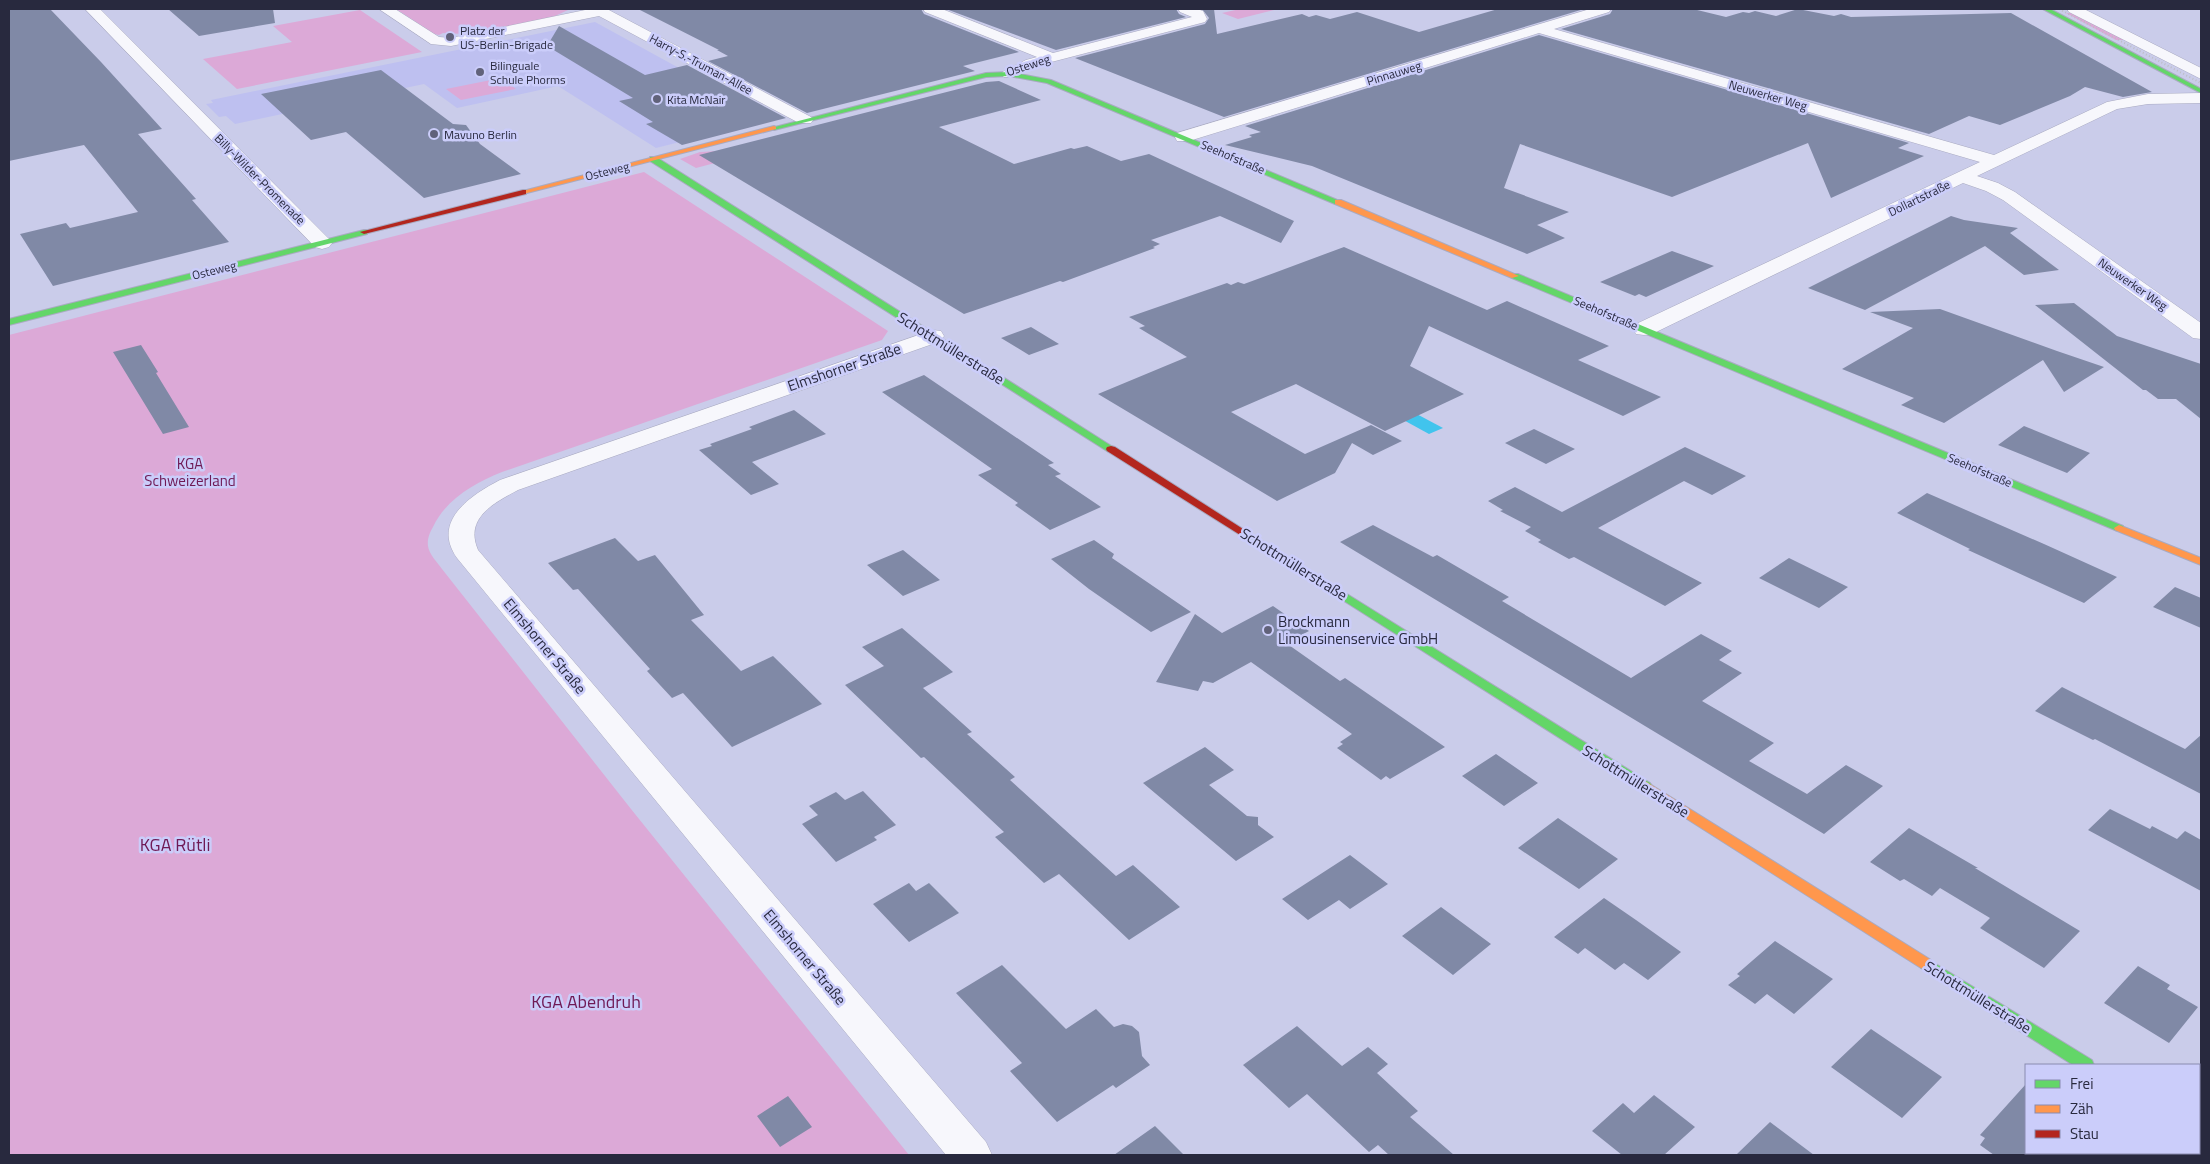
<svg xmlns="http://www.w3.org/2000/svg" width="2210" height="1164" viewBox="0 0 2210 1164" font-family="'Titillium Web',sans-serif">
  <style>
    .built { fill: #bec0f0 }
    .green { fill: #dca9d7 }
    .water { fill: #41c4ed }
    .building { fill: #8089a6 }
    .lines { fill: none; stroke-linecap: round; stroke-linejoin: round }
    .street-casing { stroke: #a9aac1; stroke-width: 1 }
    .fast-casing { stroke: #a9aac1; stroke-width: 2 }
    .slow-casing { stroke: #a9aac1; stroke-width: 2 }
    .jam-casing { stroke: #a9aac1; stroke-width: 2 }
    .street { fill: #f7f7fc; fill-rule: evenodd }
    .fast { fill: #63d668; fill-rule: evenodd }
    .slow { fill: #ff974d; fill-rule: evenodd }
    .jam { fill: #b3261e; fill-rule: evenodd }
    .rail { stroke: #bdbec5; stroke-width: 2; stroke-dasharray: 1 2.5; stroke-linecap: butt }
    .poi-dot { fill: #61627a; stroke: #cbcdfa; stroke-width: 2 }
    .labels { text-anchor: middle; dominant-baseline: central; stroke-width: 5; stroke-linejoin: round; paint-order: stroke }
    .far-poi-label { font-size: 12px; fill: #28293e; stroke: #cbcdfa; text-anchor: start }
    .far-street-label { font-size: 12px; fill: #28293e; stroke: #cbcdfa }
    .street-label { font-size: 15px; fill: #28293e; stroke: #cbcdfa }
    .park-label { font-size: 15px; fill: #6f1955; stroke: #cbcdfa }
    .poi-label { font-size: 15px; fill: #28293e; stroke: #cbcdfa; text-anchor: start }
    .near-park-label { font-size: 18px; fill: #6f1955; stroke: #cbcdfa }
  </style>
  <rect width="100%" height="100%" fill="#caccea"/>
  <!-- built -->
  <path class="built" d="M 595,22 L 765,115 L 760,122 L 656,148 L 558,86 L 457,108 L 424,84 L 235,124 L 226,116 L 219,117 L 206,104 L 213,103 L 211,100 Z"/>
  <!-- green -->
  <path class="green" d="M 396,9 L 567,9 L 568,10 L 555,16 L 558,18 L 460,37 L 464,34 L 443,33 L 439,35 L 434,34 Z
    M 1240,9 L 1278,9 L 1238,19 L 1222,13 Z
    M 360,10 L 422,52 L 237,89 L 203,59 L 292,42 L 273,26 Z
    M 2066,13 L 2072,13 L 2124,40 L 2116,40 Z
    M 501,78 L 516,89 L 461,100 L 446,89 Z
    M 772,148 L 696,168 L 680,159 L 700,152 Z
    M 644,172 L 888,331 L 882,340 L 502,472 C 475,483 446,499 433,527 C 430,532 427,539 428,546 C 429,554 437,562 442,569 L 631,809 L 909,1155 L 9,1155 L 9,335 Z"/>
  <!-- water -->
  <path class="water" d="M 1411,411 L 1443,428 L 1429,434 L 1398,417 Z"/>
  <!-- building -->
  <path class="building" d="M 9,9 L 50,9 L 101,62 L 162,129 L 138,134 L 196,199 L 192,200 L 229,242 L 53,286 L 20,234 L 66,223 L 70,228 L 138,212 L 84,145 L 9,161 Z
    M 168,9 L 273,9 L 275,23 L 199,36 Z
    M 638,9 L 921,9 L 924,14 L 1019,52 L 963,66 L 975,71 L 807,113 L 708,61 L 728,56 L 717,50 L 719,50 Z
    M 946,9 L 1176,9 L 1179,14 L 1186,17 L 1056,50 Z
    M 1202,9 L 1214,9 L 1217,34 L 1302,14 L 1309,17 L 1316,15 L 1330,19 L 1357,12 L 1419,32 L 1498,9 L 1584,9 L 1224,117 L 1075,58 L 1205,24 L 1209,18 Z
    M 1613,9 L 1693,9 L 1726,17 L 1743,12 L 1749,13 L 1755,11 L 1776,16 L 1798,9 L 1834,16 L 1841,14 L 1851,17 L 2011,13 L 2152,92 L 2123,97 L 2085,87 L 2070,96 L 2000,125 L 1969,116 L 1929,134 L 1561,29 L 1610,14 Z
    M 559,26 L 645,75 L 687,65 L 786,118 L 682,145 L 646,124 L 653,122 L 619,101 L 633,98 L 547,46 Z
    M 1539,35 L 1909,143 L 1898,148 L 1924,156 L 1831,198 L 1808,143 L 1672,197 L 1520,144 L 1504,188 L 1569,212 L 1537,225 L 1565,238 L 1527,254 L 1312,166 L 1225,145 L 1252,137 L 1249,135 L 1261,132 L 1245,126 Z
    M 381,70 L 453,124 L 466,125 L 480,144 L 521,174 L 424,198 L 346,132 L 311,140 L 261,94 Z
    M 999,81 L 1041,100 L 939,127 L 1014,164 L 1071,148 L 1074,149 L 1087,146 L 1121,161 L 1149,154 L 1294,221 L 1281,243 L 1220,216 L 1151,240 L 1160,244 L 1153,247 L 1155,248 L 1063,282 L 1060,281 L 964,314 L 699,155 L 986,82 Z
    M 1951,216 L 1964,220 L 2018,228 L 2010,233 L 2059,270 L 2024,275 L 1985,246 L 1865,310 L 1808,288 Z
    M 1344,247 L 1487,310 L 1507,301 L 1609,346 L 1578,360 L 1661,397 L 1623,416 L 1429,326 L 1410,366 L 1464,394 L 1385,431 L 1296,384 L 1231,412 L 1305,454 L 1371,425 L 1402,441 L 1373,455 L 1352,443 L 1335,473 L 1277,501 L 1098,394 L 1187,357 L 1139,328 L 1145,326 L 1129,317 L 1227,283 L 1231,285 L 1238,282 L 1244,284 Z
    M 1672,251 L 1714,266 L 1646,297 L 1639,294 L 1635,296 L 1600,282 Z
    M 2074,303 L 2117,336 L 2201,364 L 2201,419 L 2176,399 L 2158,399 L 2146,390 L 2143,390 L 2035,305 Z
    M 1940,309 L 2057,351 L 2104,367 L 2064,392 L 2043,360 L 1944,423 L 1901,405 L 1914,398 L 1842,369 L 1913,328 L 1870,312 Z
    M 1031,327 L 1059,344 L 1029,355 L 1001,338 Z
    M 141,345 L 158,372 L 156,373 L 189,427 L 163,434 L 113,352 Z
    M 924,375 L 1054,463 L 1048,465 L 1061,474 L 1055,476 L 1101,507 L 1050,530 L 1015,505 L 1018,503 L 978,475 L 992,469 L 882,392 Z
    M 794,410 L 826,434 L 752,462 L 779,484 L 751,495 L 699,450 L 712,446 L 710,444 L 752,429 L 749,427 Z
    M 2024,426 L 2090,453 L 2067,473 L 1998,445 Z
    M 1534,429 L 1575,449 L 1546,464 L 1505,443 Z
    M 1685,447 L 1746,476 L 1712,495 L 1684,481 L 1598,528 L 1702,583 L 1665,606 L 1574,557 L 1569,559 L 1538,542 L 1541,540 L 1525,531 L 1531,527 L 1500,511 L 1503,510 L 1488,501 L 1515,487 L 1562,512 Z
    M 1927,493 L 2044,544 L 2117,577 L 2084,603 L 1968,550 L 1970,549 L 1897,513 Z
    M 1373,525 L 1433,557 L 1437,555 L 1509,597 L 1502,601 L 1631,678 L 1701,634 L 1732,651 L 1719,660 L 1742,673 L 1702,701 L 1774,743 L 1749,761 L 1807,794 L 1846,765 L 1883,786 L 1824,834 L 1340,542 Z
    M 615,538 L 638,561 L 655,555 L 704,615 L 691,620 L 741,671 L 773,656 L 822,704 L 732,747 L 683,693 L 672,698 L 647,671 L 650,669 L 578,589 L 573,590 L 548,563 Z
    M 1094,540 L 1114,554 L 1112,558 L 1191,612 L 1151,632 L 1089,589 L 1051,559 Z
    M 903,550 L 940,580 L 903,596 L 867,565 Z
    M 1789,558 L 1848,587 L 1819,608 L 1759,578 Z
    M 2175,587 L 2201,598 L 2201,628 L 2153,607 Z
    M 1273,606 L 1309,631 L 1286,643 L 1340,681 L 1345,678 L 1445,747 L 1390,779 L 1386,776 L 1381,780 L 1337,748 L 1343,744 L 1340,742 L 1352,734 L 1251,662 L 1213,683 L 1203,681 L 1198,691 L 1156,682 L 1195,614 L 1222,633 Z
    M 902,628 L 953,672 L 923,688 L 972,732 L 967,734 L 1015,777 L 1010,780 L 1116,876 L 1133,865 L 1180,907 L 1129,940 L 1059,874 L 1044,883 L 995,837 L 1004,832 L 924,757 L 921,758 L 845,685 L 884,666 L 862,647 Z
    M 2062,687 L 2185,749 L 2201,735 L 2201,794 L 2095,739 L 2093,740 L 2035,711 Z
    M 1205,747 L 1234,770 L 1209,785 L 1247,816 L 1258,817 L 1258,825 L 1274,837 L 1236,861 L 1143,783 Z
    M 1496,754 L 1538,783 L 1504,806 L 1462,776 Z
    M 863,791 L 896,825 L 874,837 L 877,840 L 836,862 L 802,824 L 818,815 L 809,806 L 836,792 L 845,800 Z
    M 2110,809 L 2150,829 L 2152,826 L 2177,839 L 2185,831 L 2201,840 L 2201,891 L 2088,830 Z
    M 1558,818 L 1618,859 L 1579,889 L 1518,848 Z
    M 1909,828 L 1978,868 L 1975,868 L 2080,931 L 2044,968 L 1980,928 L 1990,918 L 1940,888 L 1932,896 L 1904,879 L 1900,881 L 1870,862 Z
    M 1350,855 L 1388,884 L 1350,909 L 1339,900 L 1308,920 L 1282,899 Z
    M 909,883 L 916,891 L 929,883 L 959,913 L 909,942 L 873,904 Z
    M 1604,898 L 1636,920 L 1681,952 L 1648,980 L 1624,963 L 1615,970 L 1585,948 L 1578,954 L 1554,937 Z
    M 1441,907 L 1491,944 L 1453,975 L 1402,936 Z
    M 1775,941 L 1833,979 L 1794,1014 L 1767,994 L 1755,1004 L 1728,985 L 1740,976 L 1737,974 Z
    M 1002,965 L 1066,1029 L 1096,1009 L 1114,1027 L 1123,1024 L 1132,1026 L 1139,1032 L 1142,1056 L 1150,1065 L 1116,1088 L 1113,1085 L 1057,1122 L 1010,1071 L 1022,1063 L 956,993 Z
    M 2138,966 L 2170,985 L 2167,989 L 2198,1007 L 2169,1043 L 2104,1003 Z
    M 1297,1026 L 1342,1066 L 1368,1047 L 1388,1064 L 1377,1073 L 1418,1111 L 1410,1117 L 1454,1155 L 1389,1155 L 1378,1145 L 1369,1152 L 1307,1094 L 1289,1108 L 1243,1065 Z
    M 1871,1029 L 1942,1077 L 1902,1118 L 1831,1067 Z
    M 2026,1084 L 2026,1155 L 1994,1155 L 1980,1145 L 1985,1138 L 1980,1135 Z
    M 1654,1095 L 1695,1127 L 1664,1155 L 1622,1155 L 1592,1131 L 1623,1103 L 1634,1113 Z
    M 788,1096 L 812,1127 L 780,1147 L 757,1116 Z
    M 1770,1122 L 1814,1155 L 1736,1155 Z
    M 1155,1126 L 1184,1155 L 1114,1155 Z"/>
  <g class="lines">
    <!-- street casing -->
    <g class="street-casing">
      <path id="street" d="M 85,9 L 100,9 L 329,239 L 332,243 L 329,247 L 322,249 L 315,247 Z
        M 379,9 L 395,9 L 439,37 L 451,38 L 590,9 L 607,9 L 811,117 L 813,120 L 811,123 L 799,123 L 599,16 L 451,46 L 431,44 Z
        M 923,9 L 942,9 L 1053,53 L 1192,17 L 1180,12 L 1178,9 L 1197,9 L 1203,11 L 1207,19 L 1205,22 L 1036,66 L 1014,77 L 1004,77 L 1001,74 L 1004,71 L 1026,60 L 1037,57 L 925,12 Z
        M 1590,9 L 1611,9 L 1609,12 L 1554,29 L 1994,155 L 2107,102 L 2148,94 L 2201,93 L 2201,103 L 2148,104 L 2117,109 L 1977,176 L 1998,183 L 2015,192 L 2201,323 L 2201,339 L 2193,338 L 2003,200 L 1986,191 L 1963,183 L 1652,334 L 1644,335 L 1636,334 L 1633,329 L 1636,324 L 1980,162 L 1539,33 L 1189,141 L 1177,141 L 1175,137 L 1177,133 Z
        M 2067,9 L 2084,9 L 2201,68 L 2201,79 L 2069,12 Z
        M 933,330 L 941,331 L 944,336 L 941,341 L 518,490 C 494,503 464,518 478,550 L 986,1142 L 992,1155 L 946,1155 L 457,558 C 431,521 471,495 500,480 Z
        M 2199,1118 L 2201,1119 L 2201,1155 L 2192,1153 L 2199,1153 Z"/>
    </g>
    <!-- fast casing -->
    <g class="fast-casing">
      <path id="fast" d="M 2043,9 L 2050,9 L 2201,89 L 2201,93 Z
        M 1009,72 L 1051,80 L 1342,202 L 1335,204 L 1047,83 L 1009,76 L 986,77 L 774,130 L 771,128 L 986,73 Z
        M 650,157 L 656,157 L 1116,449 L 1111,452 L 1107,451 L 650,161 Z
        M 364,230 L 367,230 L 367,234 L 9,325 L 9,319 Z
        M 1512,274 L 1518,274 L 2123,526 L 2124,528 L 2119,531 L 2115,530 L 1512,278 Z
        M 1249,533 L 1650,783 L 1652,786 L 1650,789 L 1640,789 L 1245,538 L 1244,536 Z
        M 1926,958 L 2092,1060 L 2094,1065 L 2073,1065 L 1921,968 L 1918,964 L 1921,960 Z"/>
    </g>
    <!-- slow casing -->
    <g class="slow-casing">
      <path id="slow" d="M 774,126 L 776,127 L 776,129 L 523,194 L 519,192 Z
        M 1335,200 L 1341,200 L 1519,276 L 1512,278 L 1335,204 Z
        M 2119,525 L 2201,558 L 2201,565 L 2115,530 L 2114,528 Z
        M 1645,781 L 1931,960 L 1934,964 L 1931,968 L 1926,970 L 1921,968 L 1640,789 L 1638,786 L 1640,783 Z"/>
    </g>
    <!-- jam casing -->
    <g class="jam-casing">
      <path id="jam" d="M 523,190 L 526,190 L 526,194 L 364,234 L 360,232 Z
        M 1111,446 L 1115,447 L 1254,536 L 1249,539 L 1245,538 L 1107,451 L 1106,449 L 1107,447 Z"/>
    </g>
    <!-- street -->
    <use href="#street" class="street"/>
    <!-- fast -->
    <use href="#fast" class="fast"/>
    <!-- slow -->
    <use href="#slow" class="slow"/>
    <!-- jam -->
    <use href="#jam" class="jam"/>
    <!-- rail -->
    <path class="rail" d="M 2059,9 L 2201,83"/>
  </g>
  <!-- markers -->
  <g class="poi-dot">
    <circle cx="450" cy="37" r="5"/>
    <circle cx="480" cy="72" r="5"/>
    <circle cx="657" cy="99" r="5"/>
    <circle cx="434" cy="134" r="5"/>
    <circle cx="1268" cy="630" r="5"/>
  </g>
  <g class="labels">
    <!-- far-poi labels -->
    <g class="far-poi-label">
      <text x="460" y="30">Platz der<tspan x="460" dy="14">US-Berlin-Brigade</tspan></text>
      <text x="490" y="65">Bilinguale<tspan x="490" dy="14">Schule Phorms</tspan></text>
      <text x="667" y="99">Kita McNair</text>
      <text x="444" y="134">Mavuno Berlin</text>
    </g>
    <!-- far-street labels -->
    <g class="far-street-label">
      <text transform="translate(701 64) rotate(28)">Harry-S.-Truman-Allee</text>
      <text transform="translate(1028 65) rotate(-18)">Osteweg</text>
      <text transform="translate(1394 73) rotate(-17)">Pinnauweg</text>
      <text transform="translate(1768 95) rotate(16)">Neuwerker Weg</text>
      <text transform="translate(1233 157) rotate(23)">Seehofstraße</text>
      <text transform="translate(607 171) rotate(-14)">Osteweg</text>
      <text transform="translate(260 179) rotate(45)">Billy-Wilder-Promenade</text>
      <text transform="translate(1919 198) rotate(-26)">Dollartstraße</text>
      <text transform="translate(214 270) rotate(-14)">Osteweg</text>
      <text transform="translate(2133 284) rotate(35)">Neuwerker Weg</text>
      <text transform="translate(1606 313) rotate(23)">Seehofstraße</text>
      <text transform="translate(1980 470) rotate(23)">Seehofstraße</text>
    </g>
    <!-- street labels -->
    <g class="street-label">
      <text transform="translate(951 348) rotate(32)">Schottmüllerstraße</text>
      <text transform="translate(844 367) rotate(-19)">Elmshorner Straße</text>
      <text transform="translate(1294 564) rotate(32)">Schottmüllerstraße</text>
      <text transform="translate(545 646) rotate(50)">Elmshorner Straße</text>
      <text transform="translate(1636 781) rotate(32)">Schottmüllerstraße</text>
      <text transform="translate(805 957) rotate(50)">Elmshorner Straße</text>
      <text transform="translate(1978 997) rotate(32)">Schottmüllerstraße</text>
    </g>
    <!-- park labels -->
    <g class="park-label">
      <text x="190" y="463">KGA<tspan x="190" dy="17">Schweizerland</tspan></text>
    </g>
    <!-- poi labels -->
    <g class="poi-label">
      <text x="1278" y="621">Brockmann<tspan x="1278" dy="17">Limousinenservice GmbH</tspan></text>
    </g>
    <!-- near-park labels -->
    <g class="near-park-label">
      <text x="175" y="844">KGA Rütli</text>
      <text x="586" y="1001">KGA Abendruh</text>
    </g>
  </g>
  <!-- border -->
  <rect width="2210" height="1164" fill="none" stroke="#28293e" stroke-width="20"/>
  <!-- legend -->
  <rect x="2025" y="1064" width="175" height="90" fill="#cbcdfa" stroke="#8a8baf"/>
  <rect x="2035" y="1080" width="25" height="8" fill="#63d668" stroke="#8a8baf"/>
  <text x="2070" y="1089" font-size="15" fill="#28293e">Frei</text>
  <rect x="2035" y="1105" width="25" height="8" fill="#ff974d" stroke="#8a8baf"/>
  <text x="2070" y="1114" font-size="15" fill="#28293e">Zäh</text>
  <rect x="2035" y="1130" width="25" height="8" fill="#b3261e" stroke="#8a8baf"/>
  <text x="2070" y="1139" font-size="15" fill="#28293e">Stau</text>
</svg>
